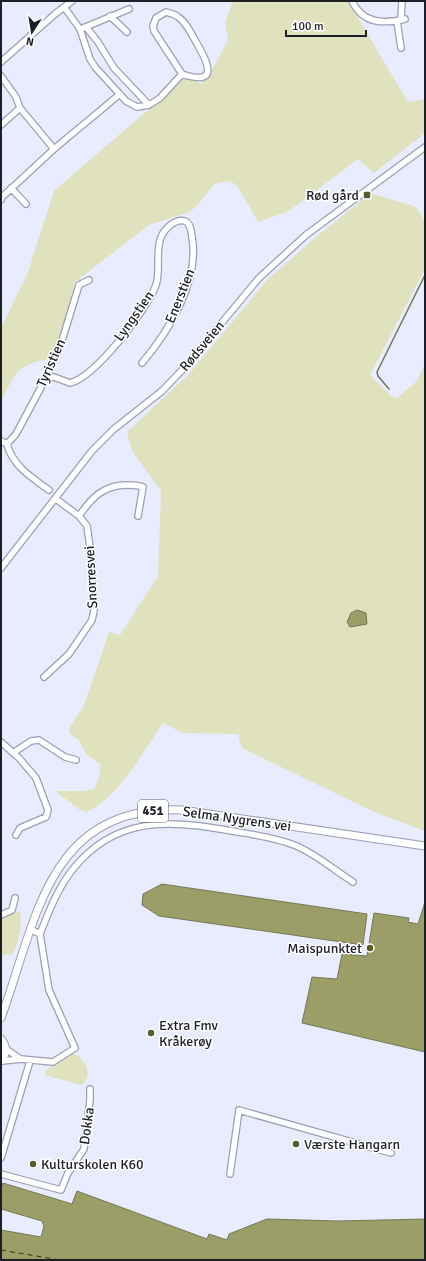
<svg xmlns="http://www.w3.org/2000/svg" width="426" height="1261" viewBox="0 0 426 1261" font-family="Signika,sans-serif">
  <style>
    .green { fill: #dfe2bd }
    .water { fill: #9b9e67; stroke: #757854 }
    .lines { fill: none; stroke-linecap: round; stroke-linejoin: round }
    .stream { stroke: #757854; stroke-width: 1.5 }
    .ferry { stroke: #36370a; stroke-width: 1; stroke-dasharray: 5 4; stroke-linecap: butt }
    .minor-casing { stroke: #9a9fb4; stroke-width: 8 }
    .major-casing { stroke: #9a9fb4; stroke-width: 9 }
    .minor { stroke: #fff; stroke-width: 5.5 }
    .major { stroke: #fff; stroke-width: 7 }
    .poi-dot { fill: #595b28; stroke: #fff; stroke-width: 1.5 }
    .labels { text-anchor: middle; dominant-baseline: central; stroke-width: 3; stroke-linejoin: round; paint-order: stroke }
    .shield { fill: #fff; stroke: #616268; stroke-width: 1 }
    .shield-label { font-size: 13px; font-weight: bold; fill: #1d1f27 }
    .poi-label { font-size: 14px; fill: #1d1f27; stroke: #fff; text-anchor: start }
    .street-label { font-size: 14px; fill: #1d1f27; stroke: #fff }
  </style>
  <rect width="100%" height="100%" fill="#e8ecfe"/>
  <!-- green -->
  <path class="green" d="M 233,1 L 348,1 L 408,102 L 425,99 L 425,133 L 374,173 L 358,159 L 289,211 L 258,222 L 238,187 L 231,181 L 214,184 L 202,200 L 190,212 L 149,225 L 74,283 L 66,324 L 52,359 C 17,363 15,373 1,402 L 1,328 L 28,272 L 54,191 L 142,115 L 162,100 L 182,76 L 201,84 L 211,72 L 228,40 L 225,23 Z
    M 371,193 L 416,207 L 425,221 L 425,269 L 370,375 L 391,396 L 397,398 L 417,381 L 425,363 L 425,831 L 374,812 L 242,748 L 239,739 L 239,734 L 183,733 L 163,723 C 141,754 122,794 87,812 L 80,810 L 55,791 L 86,791 L 94,789 C 98,781 101,773 100,764 L 86,754 L 79,740 L 72,736 L 69,731 C 72,722 80,713 84,704 C 93,680 101,656 109,632 L 120,635 L 158,576 L 161,491 L 132,451 L 127,432 L 189,374 L 268,279 L 317,236 Z
    M 20,911 C 22,924 20,943 12,954 L 1,955 L 1,918 Z
    M 73,1054 C 86,1057 94,1077 81,1085 L 45,1075 L 46,1070 Z"/>
  <!-- water -->
  <path class="water" d="M 357,610 L 366,613 L 367,624 L 350,627 L 347,622 L 351,613 Z
    M 162,884 L 367,914 L 363,945 L 159,916 L 142,905 L 143,894 Z
    M 425,902 L 425,1052 L 302,1023 L 312,977 L 337,979 L 342,954 L 367,956 L 374,913 L 409,918 L 408,922 L 418,924 Z
    M 3,1183 L 72,1204 L 77,1191 L 207,1239 L 209,1234 L 227,1240 L 229,1234 L 267,1219 L 338,1221 L 425,1219 L 425,1260 L 1,1260 L 1,1230 L 41,1237 L 44,1226 L 42,1221 L 1,1209 L 1,1190 Z"/>
  <g class="lines">
    <!-- stream -->
    <path class="stream" d="M 389,389 L 378,376 L 377,372 L 425,275"/>
    <!-- ferry -->
    <path class="ferry" d="M 1,1250 L 60,1260"/>
    <!-- minor casing -->
    <g class="minor-casing">
      <path id="minor" d="M 352,1 C 363,24 383,24 405,19
        M 64,7 L 80,29 L 90,59 L 95,67 L 126,101 L 137,107 L 149,105 L 160,98 L 182,74 C 220,87 208,62 196,42 C 191,33 186,22 178,17 C 175,14 170,13 166,12 L 156,18 L 153,26 L 154,31 L 182,74
        M 110,16 L 127,32
        M 401,20 L 402,1
        M 397,21 L 401,48
        M 86,27 L 98,42 L 114,68 L 149,105
        M 83,28 L 129,9
        M 1,62 L 55,14 L 72,1
        M 1,76 L 16,97 L 20,108 L 54,149
        M 1,125 L 20,108
        M 11,188 L 26,204
        M 1,200 L 2,197 L 54,149 L 120,94
        M 46,378 L 54,377 L 70,383 C 95,377 147,310 156,285 C 161,270 155,252 161,237 C 165,228 176,218 185,221 C 191,224 191,231 192,237 C 200,281 169,331 142,363
        M 1,441 L 7,444 L 16,434 L 46,378 L 61,344 L 79,285 L 89,280
        M 7,444 C 12,465 32,478 49,490
        M 79,516 C 92,497 104,485 127,485 C 133,485 138,485 143,487 L 138,516
        M 1,568 L 92,451 L 114,429 L 162,391 L 185,367 L 259,278 L 306,235 L 425,147
        M 44,677 L 69,654 L 92,620 L 94,611 L 91,554 L 87,526 L 79,516 L 56,499
        M 1,742 L 19,758 L 36,778 L 48,810 L 46,817 L 20,828 L 16,835
        M 13,753 L 31,741 L 39,740 L 65,757 L 76,760
        M 1,915 L 12,910 L 15,898
        M 40,934 C 50,908 61,880 81,860 C 125,813 181,822 238,832 C 256,835 276,838 294,845 C 315,853 334,870 353,882
        M 6,1049 L 19,1058
        M 2,1061 L 21,1059 L 53,1062 L 75,1048 L 49,990 L 40,934 L 30,929
        M 1,1158 L 30,1061
        M 1,1174 L 61,1190 L 68,1173 L 84,1149 L 90,1100 L 90,1089
        M 230,1174 L 239,1110 L 391,1153"/>
    </g>
    <!-- major casing -->
    <g class="major-casing">
      <path id="major" d="M 1,1018 C 37,920 47,805 182,810 L 425,846
        M 1,1039 C 7,1046 7,1054 1,1061"/>
    </g>
    <!-- minor -->
    <use href="#minor" class="minor"/>
    <!-- major -->
    <use href="#major" class="major"/>
  </g>
  <!-- markers -->
  <g class="poi-dot">
    <rect x="363" y="191" width="8" height="8" rx="2"/>
    <circle cx="370" cy="948" r="4"/>
    <circle cx="151" cy="1033" r="4"/>
    <circle cx="296" cy="1144" r="4"/>
    <circle cx="33" cy="1164" r="4"/>
  </g>
  <g class="labels">
    <!-- shield labels -->
    <rect class="shield" x="138" y="800" width="30" height="22" rx="3"/>
    <g class="shield-label">
      <text x="153" y="811">451</text>
    </g>
    <!-- poi labels -->
    <g class="poi-label">
      <text x="359" y="195" text-anchor="end">Rød gård</text>
      <text x="362" y="948" text-anchor="end">Maispunktet</text>
      <text x="159" y="1025">Extra Fmv<tspan x="159" dy="16">Kråkerøy</tspan></text>
      <text x="304" y="1144">Værste Hangarn</text>
      <text x="41" y="1164">Kulturskolen K60</text>
    </g>
    <!-- street labels -->
    <g class="street-label">
      <text transform="translate(180 296) rotate(-68)">Enerstien</text>
      <text transform="translate(134 316) rotate(-55)">Lyngstien</text>
      <text transform="translate(202 346) rotate(-50)">Rødsveien</text>
      <text transform="translate(51 363) rotate(-66)">Tyristien</text>
      <text transform="translate(91 577) rotate(-93)">Snorresvei</text>
      <text transform="translate(237 819) rotate(8)">Selma Nygrens vei</text>
      <text transform="translate(87 1126) rotate(-82)">Dokka</text>
    </g>
  </g>
  <!-- border -->
  <rect width="426" height="1261" fill="none" stroke="#1d1f27" stroke-width="4"/>
  <!-- north arrow -->
  <g transform="translate(32 32) rotate(192)" stroke="#ffffff" stroke-width="3" paint-order="stroke">
  <path d="M0-3L7 15L0 10L-7 15Z" fill="#1d1f27"/>
  <text y="-6" font-size="11" font-weight="bold" text-anchor="middle" fill="#1d1f27">N</text>
  </g>
  <!-- scale -->
  <path d="M286 30v6h80v-6" fill="none" stroke="#1d1f27" stroke-width="2"/>
  <text x="292" y="30" font-size="12" fill="#1d1f27" stroke="#ffffff" stroke-width="3" paint-order="stroke">100 m</text>
</svg>
